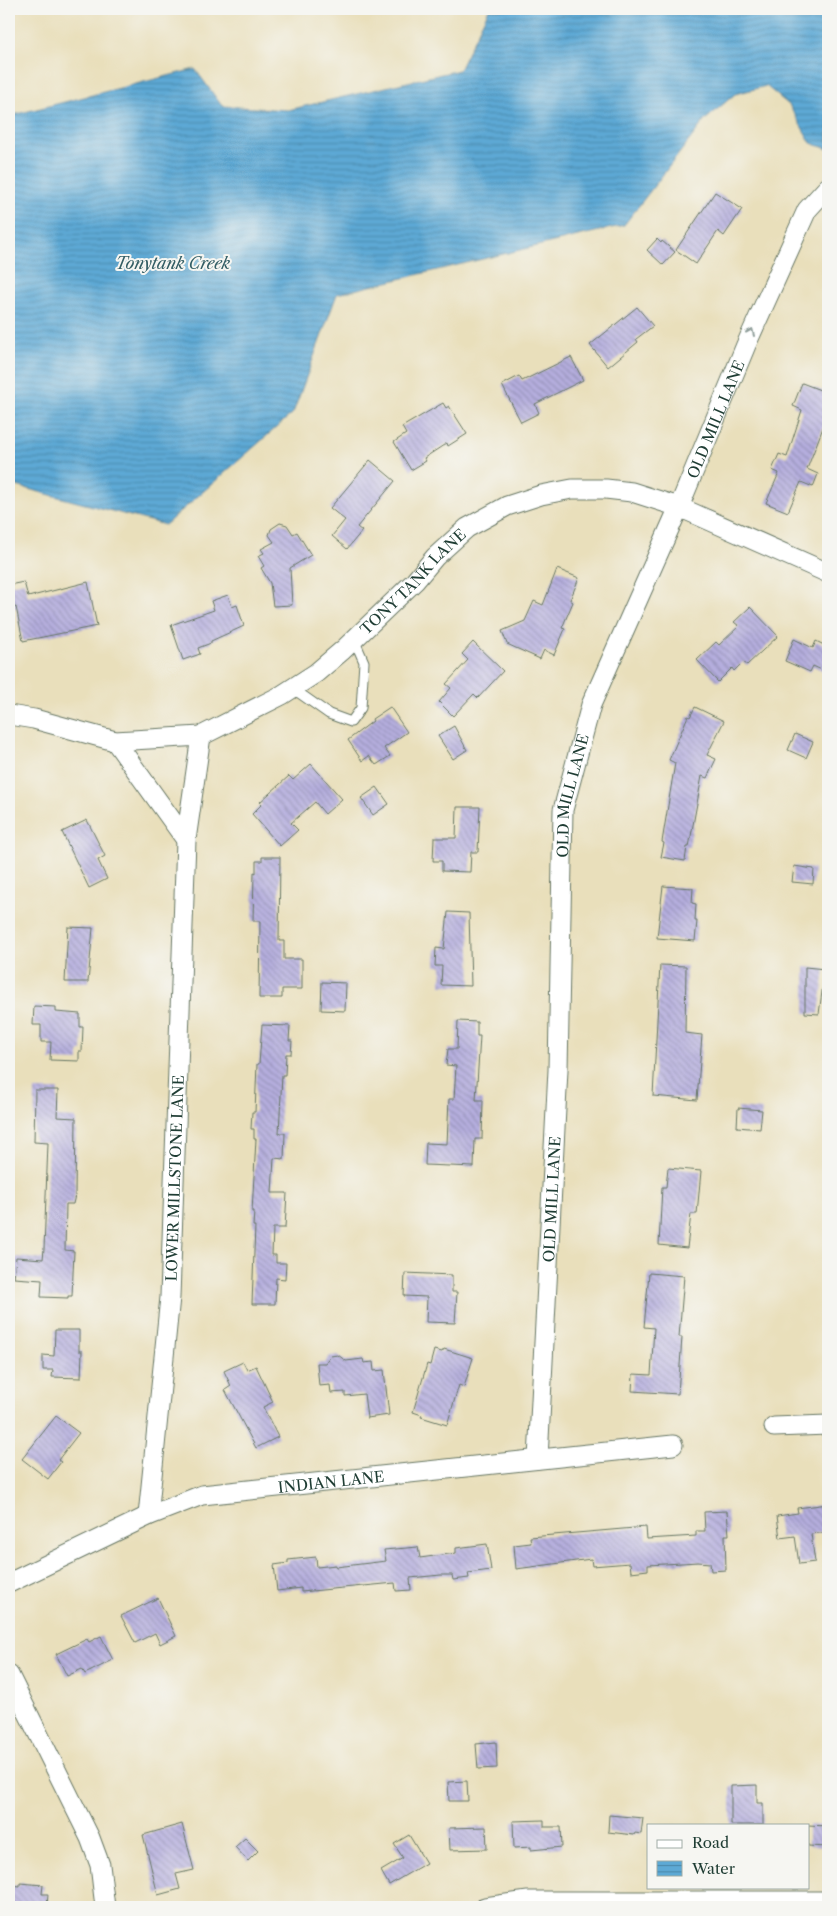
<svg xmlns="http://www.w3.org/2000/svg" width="837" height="1916" viewBox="0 0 837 1916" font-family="'Libre Caslon Text',serif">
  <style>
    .water { fill: url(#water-rules); stroke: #3e7384 }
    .building { fill: url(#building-back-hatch) }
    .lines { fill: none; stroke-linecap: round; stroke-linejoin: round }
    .service-casing { stroke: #667663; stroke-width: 11 }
    .minor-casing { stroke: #667663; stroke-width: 21 }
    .service { stroke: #fff; stroke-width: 9 }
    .minor { stroke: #fff; stroke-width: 19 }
    .oneway { stroke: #8f9e9a }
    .labels { text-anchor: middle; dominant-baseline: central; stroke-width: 4; stroke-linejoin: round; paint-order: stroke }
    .street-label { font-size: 15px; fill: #1f3d34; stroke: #f6f6f2 }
    .water-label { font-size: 16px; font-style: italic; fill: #325d64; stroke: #f6f6f2 }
  </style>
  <defs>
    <pattern id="water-rules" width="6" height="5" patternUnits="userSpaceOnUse" patternTransform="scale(1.25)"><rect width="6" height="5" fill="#5da9d5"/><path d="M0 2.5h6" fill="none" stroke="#4c8bae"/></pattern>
    <pattern id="building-back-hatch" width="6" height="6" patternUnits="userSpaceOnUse" patternTransform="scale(1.25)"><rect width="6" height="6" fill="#b5aede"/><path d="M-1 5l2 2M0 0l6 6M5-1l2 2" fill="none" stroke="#938fb5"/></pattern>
  </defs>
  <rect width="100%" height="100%" fill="#f6f6f2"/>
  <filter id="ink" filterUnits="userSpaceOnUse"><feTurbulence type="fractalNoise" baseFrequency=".02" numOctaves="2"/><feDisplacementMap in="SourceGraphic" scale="10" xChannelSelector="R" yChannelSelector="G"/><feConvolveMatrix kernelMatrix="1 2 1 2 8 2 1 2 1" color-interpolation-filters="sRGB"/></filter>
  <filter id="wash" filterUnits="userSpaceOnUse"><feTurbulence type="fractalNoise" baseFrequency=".0096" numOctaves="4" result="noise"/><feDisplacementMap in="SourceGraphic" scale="20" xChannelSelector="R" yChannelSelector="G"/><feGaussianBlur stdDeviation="1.12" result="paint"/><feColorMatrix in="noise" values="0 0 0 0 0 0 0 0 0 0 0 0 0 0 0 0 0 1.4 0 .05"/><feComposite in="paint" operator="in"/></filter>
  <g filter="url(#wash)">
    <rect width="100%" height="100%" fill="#e9dfbb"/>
    <!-- water -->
    <path class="water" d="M 489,9 L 828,9 L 828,149 L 811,143 L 789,105 L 766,86 L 735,94 L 705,120 L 624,225 L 337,294 L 293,413 L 165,525 L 9,484 L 9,116 L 195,69 L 222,106 L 288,110 L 459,70 Z"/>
    <g id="blocks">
      <!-- building -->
      <path class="building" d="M 715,192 L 742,209 L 724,236 L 718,231 L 696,264 L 676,250 Z
        M 657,239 L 661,243 L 662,241 L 675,252 L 663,265 L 647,250 Z
        M 637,307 L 653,326 L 636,339 L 638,342 L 608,367 L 590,345 Z
        M 571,357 L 583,380 L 535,404 L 539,413 L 521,422 L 502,385 L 519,376 L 522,381 Z
        M 802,383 L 828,393 L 828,426 L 824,425 L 807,469 L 818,474 L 813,487 L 801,482 L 788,512 L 766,503 L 779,473 L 772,470 L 779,454 L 787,457 L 802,410 L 793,406 Z
        M 443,403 L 446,408 L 449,406 L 467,434 L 448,446 L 447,443 L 424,458 L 426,461 L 411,470 L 394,442 L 406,434 L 402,427 Z
        M 370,460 L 395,481 L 357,527 L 362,531 L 347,549 L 332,536 L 345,520 L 330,508 Z
        M 280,523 L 287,525 L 293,534 L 297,532 L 311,555 L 290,568 L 292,605 L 273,606 L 270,583 L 261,568 L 264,566 L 258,556 L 264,553 L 261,549 L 274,542 L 269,535 L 271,529 Z
        M 557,569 L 579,578 L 570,600 L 573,602 L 562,628 L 565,629 L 554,655 L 544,650 L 540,659 L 507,644 L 502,631 L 525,621 L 534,601 L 543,605 Z
        M 24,582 L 28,597 L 88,582 L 97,626 L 23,641 L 16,607 L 12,608 L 9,585 Z
        M 228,595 L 232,607 L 237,605 L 244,626 L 211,641 L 211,643 L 198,648 L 200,654 L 183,660 L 171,625 L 214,610 L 211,601 Z
        M 750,607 L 778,636 L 747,665 L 743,662 L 734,671 L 732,668 L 718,682 L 697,660 L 716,642 L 719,645 L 739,626 L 734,622 Z
        M 794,639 L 813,648 L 816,641 L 828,647 L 828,673 L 813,666 L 810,672 L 785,661 Z
        M 473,642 L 503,671 L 478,698 L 474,694 L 453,716 L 439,702 L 451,688 L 446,684 L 468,660 L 462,654 Z
        M 390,707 L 407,732 L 384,748 L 390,756 L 376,765 L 369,756 L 362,761 L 348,740 L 373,721 L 372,719 Z
        M 695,707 L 724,721 L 707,755 L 716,759 L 707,778 L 702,776 L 689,847 L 687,847 L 685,861 L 661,857 L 664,843 L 662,842 L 675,763 L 669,760 L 688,716 L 690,717 Z
        M 454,726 L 467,750 L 453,759 L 438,736 Z
        M 795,734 L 813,742 L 806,758 L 788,750 Z
        M 311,764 L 342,799 L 325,814 L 315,802 L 291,823 L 298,830 L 280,846 L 252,814 L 262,804 L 260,802 L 289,776 L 293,780 Z
        M 377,787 L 389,804 L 373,815 L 361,798 Z
        M 457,807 L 480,807 L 478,852 L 471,852 L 470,872 L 442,871 L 442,861 L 433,861 L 434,838 L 456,838 Z
        M 87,820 L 105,856 L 98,860 L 107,879 L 89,888 L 62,832 Z
        M 262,857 L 280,857 L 279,941 L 284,941 L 284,959 L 302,959 L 302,989 L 282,989 L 282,998 L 259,998 L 260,921 L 253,921 L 254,872 L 256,873 L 256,861 L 262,861 Z
        M 794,866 L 814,869 L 813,884 L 792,882 Z
        M 663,886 L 693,888 L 692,903 L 696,904 L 695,921 L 697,921 L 695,941 L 657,938 Z
        M 448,912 L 469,913 L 471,986 L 441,985 L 442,966 L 435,966 L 436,948 L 444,949 Z
        M 68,927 L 93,928 L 88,982 L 65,982 Z
        M 660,965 L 686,966 L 685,1033 L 702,1035 L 697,1100 L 653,1096 Z
        M 805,967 L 825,969 L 819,1014 L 805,1013 Z
        M 322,982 L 346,983 L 345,1011 L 321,1010 Z
        M 34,1006 L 56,1007 L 56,1012 L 80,1014 L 80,1027 L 83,1027 L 82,1051 L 79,1051 L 79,1061 L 50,1060 L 51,1042 L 41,1042 L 41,1025 L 33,1025 Z
        M 458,1021 L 477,1022 L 477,1036 L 480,1036 L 476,1100 L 483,1100 L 482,1139 L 475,1139 L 474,1167 L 425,1165 L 426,1143 L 447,1144 L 449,1099 L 454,1099 L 456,1066 L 446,1065 L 448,1049 L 457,1049 Z
        M 262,1025 L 290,1026 L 289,1041 L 292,1041 L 291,1054 L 286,1054 L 285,1075 L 282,1075 L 279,1133 L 285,1133 L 284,1159 L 274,1158 L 272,1193 L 287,1193 L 285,1228 L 273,1228 L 272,1255 L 276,1255 L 276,1263 L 286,1263 L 285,1279 L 276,1278 L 275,1304 L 252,1304 L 255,1226 L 253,1226 L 254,1212 L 252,1212 L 256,1139 L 254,1139 L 254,1129 L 251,1129 L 252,1112 L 255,1112 L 257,1064 L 259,1064 Z
        M 35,1090 L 58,1090 L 57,1117 L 76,1118 L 75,1195 L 73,1204 L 66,1204 L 65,1250 L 74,1251 L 72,1296 L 68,1296 L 68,1298 L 41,1297 L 42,1280 L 14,1278 L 16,1257 L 43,1259 L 44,1249 L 48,1143 L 34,1142 Z
        M 738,1108 L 762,1110 L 760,1129 L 737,1127 Z
        M 668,1168 L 701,1171 L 697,1214 L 691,1214 L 687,1248 L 659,1245 L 662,1187 L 666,1187 Z
        M 405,1273 L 452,1275 L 452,1292 L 457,1292 L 455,1323 L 426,1322 L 427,1297 L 404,1296 Z
        M 649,1273 L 684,1276 L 679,1337 L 682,1337 L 678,1394 L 632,1391 L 633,1374 L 651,1375 L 654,1328 L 644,1327 Z
        M 55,1330 L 79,1330 L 79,1351 L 82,1351 L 81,1378 L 52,1377 L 53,1370 L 43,1370 L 43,1355 L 54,1356 Z
        M 444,1349 L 473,1358 L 464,1387 L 459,1385 L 447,1425 L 421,1417 L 422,1415 L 413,1412 L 427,1364 L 430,1365 L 434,1350 L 442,1352 Z
        M 338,1355 L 346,1361 L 363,1359 L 364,1363 L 373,1362 L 374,1371 L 384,1370 L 389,1415 L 367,1418 L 364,1394 L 345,1396 L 345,1392 L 331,1393 L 330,1385 L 319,1386 L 317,1363 L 325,1363 L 330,1356 Z
        M 243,1362 L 247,1370 L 256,1366 L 273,1402 L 263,1407 L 278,1437 L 256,1448 L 225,1390 L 231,1386 L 224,1371 Z
        M 56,1416 L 79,1433 L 58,1460 L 61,1462 L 48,1479 L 22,1459 Z
        M 828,1504 L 828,1532 L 811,1534 L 815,1562 L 799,1564 L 795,1536 L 780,1538 L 777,1516 L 798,1513 L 797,1508 Z
        M 727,1511 L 729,1535 L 725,1535 L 726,1570 L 711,1571 L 710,1563 L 698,1562 L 648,1565 L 648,1570 L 631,1572 L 630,1563 L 592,1566 L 591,1559 L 516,1569 L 514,1545 L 531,1543 L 530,1537 L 646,1527 L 647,1539 L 696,1536 L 696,1531 L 705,1531 L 704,1512 Z
        M 487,1544 L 491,1570 L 468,1573 L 469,1578 L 453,1580 L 452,1575 L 441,1575 L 410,1578 L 411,1590 L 396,1591 L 395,1583 L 301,1592 L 301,1588 L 277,1591 L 274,1565 L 288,1563 L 288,1560 L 316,1557 L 317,1567 L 336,1565 L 336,1567 L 386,1561 L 384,1550 L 418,1547 L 420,1558 L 456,1553 L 456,1548 Z
        M 158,1598 L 176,1636 L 160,1644 L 155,1633 L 135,1643 L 121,1616 Z
        M 101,1636 L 113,1660 L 85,1674 L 82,1669 L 67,1676 L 56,1654 L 87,1639 L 89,1642 Z
        M 496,1742 L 497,1768 L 478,1769 L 476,1744 Z
        M 467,1781 L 468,1801 L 449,1801 L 448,1782 Z
        M 757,1785 L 757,1803 L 763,1803 L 763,1825 L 731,1825 L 731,1786 Z
        M 609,1815 L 643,1818 L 641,1834 L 635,1833 L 634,1835 L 608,1832 Z
        M 544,1820 L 544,1827 L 561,1827 L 562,1847 L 531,1850 L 531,1847 L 514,1848 L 513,1821 Z
        M 182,1824 L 194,1870 L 176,1874 L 180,1889 L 158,1895 L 143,1835 Z
        M 808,1825 L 828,1826 L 828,1847 L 808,1846 Z
        M 486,1827 L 487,1849 L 450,1850 L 449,1828 Z
        M 409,1835 L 426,1863 L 389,1885 L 381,1871 L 403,1858 L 394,1844 Z
        M 245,1838 L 258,1851 L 248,1861 L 235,1847 Z
        M 20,1883 L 43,1885 L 42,1894 L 48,1894 L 47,1907 L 10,1905 L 12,1885 L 20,1886 Z"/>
    </g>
  </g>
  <g filter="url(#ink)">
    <use href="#blocks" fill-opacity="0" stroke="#667663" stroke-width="1"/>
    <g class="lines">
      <!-- service casing -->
      <g class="service-casing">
        <path id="service" d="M 292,688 L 329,714 L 351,722 L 361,708 L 364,662 L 354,639"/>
      </g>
      <!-- minor casing -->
      <g class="minor-casing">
        <g id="minor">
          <path id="s1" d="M 9,715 L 34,719 L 115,741 L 201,736 L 282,695 L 316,673 L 343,650 L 415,581 L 435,557 L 467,528 L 507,506 L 541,495 L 572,489 L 606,489 L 632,492 L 679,507 L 828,573"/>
          <path d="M 115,741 L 186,840"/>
          <path d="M 774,1427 L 828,1425"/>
          <path id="s2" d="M 538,1459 L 558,1070 L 563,810 L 591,705 L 679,507 L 746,345 L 807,210 L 828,187"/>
          <path id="s3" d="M 148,1516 L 170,1297 L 186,840 L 201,736"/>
          <path id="s4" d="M 9,1583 L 148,1516 L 202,1495 L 673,1445"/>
          <path d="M 9,1675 L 90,1838 L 100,1865 L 105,1907"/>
          <path d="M 485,1907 L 528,1901 L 828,1901"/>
        </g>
      </g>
      <!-- service -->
      <use href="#service" class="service"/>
      <!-- minor -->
      <use href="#minor" class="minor"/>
    </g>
    <!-- one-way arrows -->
    <defs><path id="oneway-chevron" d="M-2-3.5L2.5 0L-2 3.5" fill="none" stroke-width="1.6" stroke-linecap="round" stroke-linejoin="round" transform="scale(1.25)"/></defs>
    <use class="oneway" href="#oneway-chevron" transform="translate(751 332) rotate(-66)"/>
  </g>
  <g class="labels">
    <!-- street labels -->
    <g class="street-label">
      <text stroke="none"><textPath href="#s2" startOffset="1070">OLD MILL LANE</textPath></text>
      <text stroke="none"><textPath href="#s1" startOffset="460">TONY TANK LANE</textPath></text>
      <text stroke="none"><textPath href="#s2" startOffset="665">OLD MILL LANE</textPath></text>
      <text stroke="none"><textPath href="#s3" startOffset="339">LOWER MILLSTONE LANE</textPath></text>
      <text stroke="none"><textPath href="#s2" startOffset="260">OLD MILL LANE</textPath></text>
      <text stroke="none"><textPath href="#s4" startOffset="342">INDIAN LANE</textPath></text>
    </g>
    <!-- water labels -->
    <g class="water-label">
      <text x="173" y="263">Tonytank Creek</text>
    </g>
  </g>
  <!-- margin -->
  <rect width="837" height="1916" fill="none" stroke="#f6f6f2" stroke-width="30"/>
  <!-- legend -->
  <rect x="647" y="1824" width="162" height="65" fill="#f6f6f2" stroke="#a0aca6"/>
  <rect x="657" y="1840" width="25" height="8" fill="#ffffff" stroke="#a0aca6"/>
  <text x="692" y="1848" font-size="15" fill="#1f3d34">Road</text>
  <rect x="657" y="1861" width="25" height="15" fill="url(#water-rules)" stroke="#a0aca6"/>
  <text x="692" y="1874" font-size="15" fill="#1f3d34">Water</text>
</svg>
